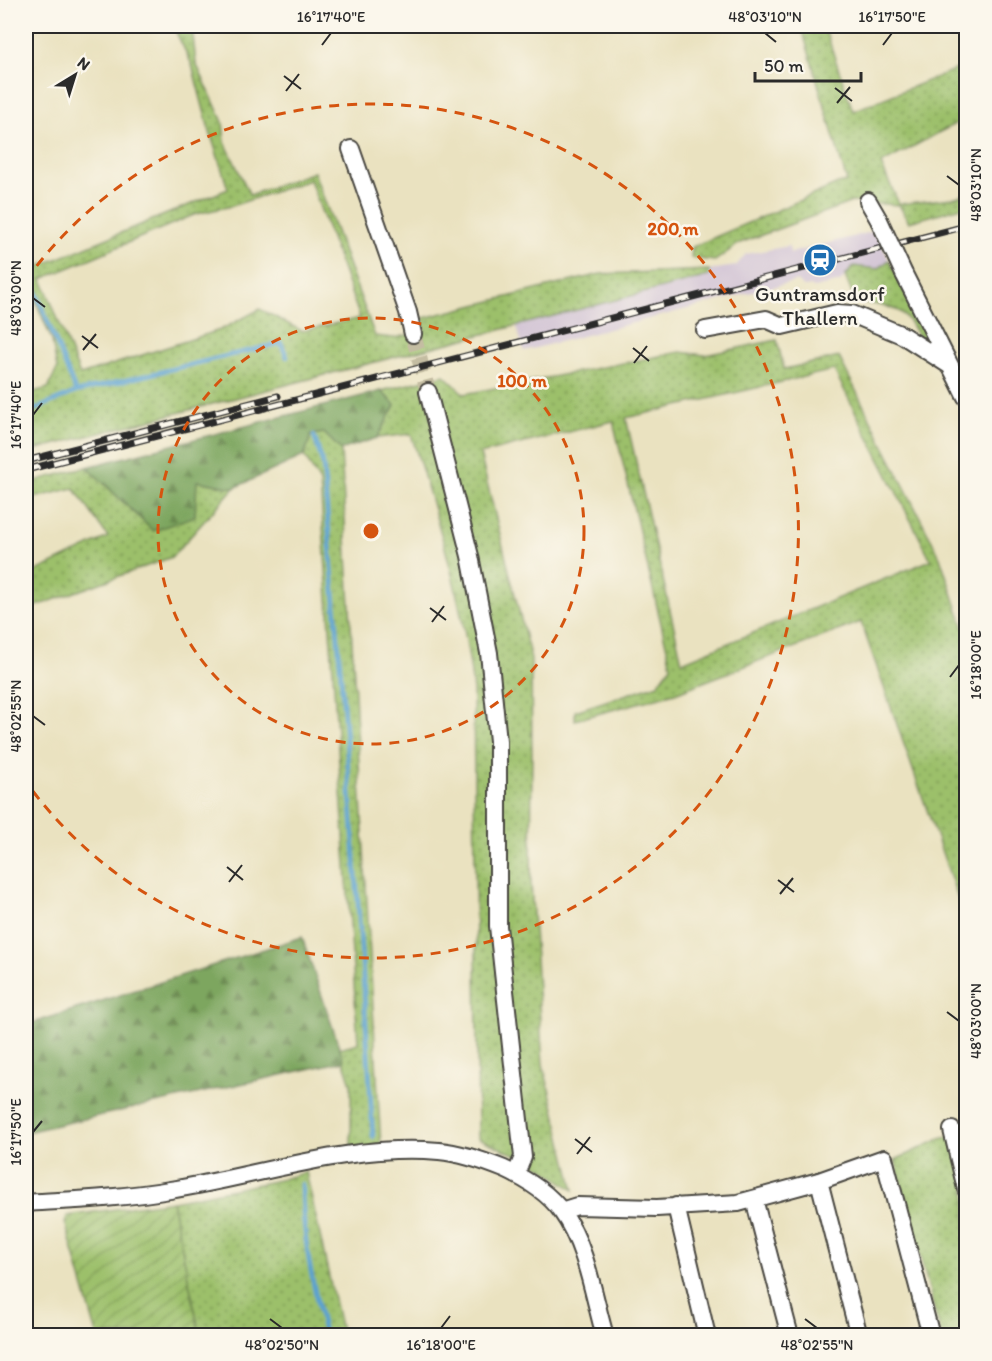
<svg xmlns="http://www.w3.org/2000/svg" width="992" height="1361" viewBox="0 0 992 1361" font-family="Itim,sans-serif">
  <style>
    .industrial { fill: #cdbed2 }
    .grass { fill: url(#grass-dots); stroke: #64764a; stroke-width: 1.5; fill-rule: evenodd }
    .forest { fill: url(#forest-firs); stroke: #546844; stroke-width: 1.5 }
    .garden { fill: url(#garden-furrows); stroke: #64764a; stroke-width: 1.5 }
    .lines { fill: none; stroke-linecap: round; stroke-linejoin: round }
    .stream { stroke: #5aa1d0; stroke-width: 4.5 }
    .minor-tunnel { stroke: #c4bda2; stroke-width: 16; stroke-dasharray: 16 8; stroke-linecap: butt }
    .minor-casing { stroke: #484641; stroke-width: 20 }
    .minor { stroke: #fff; stroke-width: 16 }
    .rail-casing { stroke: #2b2b2b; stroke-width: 7 }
    .rail { stroke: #fbf7ec; stroke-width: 4.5; stroke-dasharray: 14; stroke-linecap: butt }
    .minor-bridge-casing { stroke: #484641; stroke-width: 20; stroke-linecap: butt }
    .minor-bridge { stroke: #fff; stroke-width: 16 }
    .ticks { fill: none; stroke: #2b2b2b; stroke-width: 2 }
    .ring { fill: none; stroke: #d5540f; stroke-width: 3; stroke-dasharray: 10 8 }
    .labels { text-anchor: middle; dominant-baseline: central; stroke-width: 5; stroke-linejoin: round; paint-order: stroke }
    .poi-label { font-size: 21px; fill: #2b2b2b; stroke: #fbf7ec }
    .centre { fill: #d5540f; stroke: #fbf7ec; stroke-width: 3 }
    .ring-label { font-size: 18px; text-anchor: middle; font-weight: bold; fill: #d5540f; stroke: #fbf7ec; stroke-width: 5; stroke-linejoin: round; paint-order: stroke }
    .neatline { fill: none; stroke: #2b2b2b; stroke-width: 2 }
    .ticks-label { font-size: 15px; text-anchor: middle; fill: #2b2b2b }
  </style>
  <defs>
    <pattern id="grass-dots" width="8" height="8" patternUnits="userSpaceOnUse" patternTransform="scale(1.5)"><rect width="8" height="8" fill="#9cc06a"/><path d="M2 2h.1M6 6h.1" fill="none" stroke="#7f9c57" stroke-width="1.8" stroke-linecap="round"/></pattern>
    <pattern id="forest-firs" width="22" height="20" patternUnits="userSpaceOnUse" patternTransform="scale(1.5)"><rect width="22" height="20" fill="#7da65e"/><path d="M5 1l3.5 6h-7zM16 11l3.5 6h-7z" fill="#67874e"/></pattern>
    <pattern id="garden-furrows" width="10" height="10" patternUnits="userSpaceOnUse" patternTransform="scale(1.5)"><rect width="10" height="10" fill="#9cc06a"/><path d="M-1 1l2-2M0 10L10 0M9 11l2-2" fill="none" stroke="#7f9c57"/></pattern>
  </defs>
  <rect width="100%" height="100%" fill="#fbf7ec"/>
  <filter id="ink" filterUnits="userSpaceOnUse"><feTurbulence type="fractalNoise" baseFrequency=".0167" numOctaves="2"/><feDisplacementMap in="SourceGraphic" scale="12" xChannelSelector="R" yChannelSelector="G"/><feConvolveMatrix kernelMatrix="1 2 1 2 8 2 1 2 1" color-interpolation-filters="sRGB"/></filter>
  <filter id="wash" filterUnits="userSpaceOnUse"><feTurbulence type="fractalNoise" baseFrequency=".008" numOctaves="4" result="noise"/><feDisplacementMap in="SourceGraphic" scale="24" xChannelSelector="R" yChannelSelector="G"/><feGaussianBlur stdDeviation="1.35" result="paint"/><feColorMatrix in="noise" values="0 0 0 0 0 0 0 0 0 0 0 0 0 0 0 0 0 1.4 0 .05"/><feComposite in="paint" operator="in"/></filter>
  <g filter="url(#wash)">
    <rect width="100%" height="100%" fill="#eae2c0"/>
    <!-- industrial -->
    <path class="industrial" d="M 875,231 L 889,260 L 878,269 L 854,266 L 840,282 L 814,288 L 811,286 L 804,287 L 796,281 L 524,351 L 516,325 L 708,276 L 709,270 L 736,266 L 746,254 L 789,246 L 790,253 Z"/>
    <!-- grass -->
    <path class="grass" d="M 173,26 L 192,26 L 196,63 L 223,122 L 225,142 L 250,195 L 314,172 L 375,336 L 394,338 L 425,331 L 423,318 L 600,274 L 709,270 L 709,276 L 26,452 L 26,394 L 48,388 L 57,369 L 52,341 L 26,277 L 26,240 L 37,267 L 228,189 L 208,126 L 192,65 ZM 310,180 L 360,318 L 302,331 L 260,309 L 220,330 L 80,375 L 42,279 L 196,214 L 232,206 Z
      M 801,26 L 824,26 L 853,111 L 966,65 L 966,118 L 881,164 L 899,204 L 952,198 L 966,194 L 966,206 L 909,222 L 899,205 L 852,202 L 740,243 L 715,261 L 691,258 L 692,247 L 838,184 L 847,182 Z
      M 889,260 L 930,343 C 911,335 917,329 905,316 C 895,305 869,304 855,301 L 845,276 L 854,266 L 878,269 Z
      M 777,340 L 784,369 L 839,357 L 940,557 L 966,634 L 966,921 L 861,622 L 675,693 L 575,720 L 575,711 L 658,684 L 671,666 L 613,421 L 480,454 L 531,659 L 532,757 L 531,883 L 543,1064 L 574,1190 L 536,1164 L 478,1138 L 473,691 C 464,602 437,518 411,434 L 377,438 L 395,405 L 381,391 L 444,375 L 464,394 L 680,352 L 705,355 ZM 834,370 L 931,560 L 682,662 L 626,418 Z
      M 324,433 L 341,450 L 381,1146 L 351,1151 L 351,1084 L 339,1048 L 358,1043 L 320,482 L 304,456 L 311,435 Z
      M 87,467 L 153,531 L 197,481 L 234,488 L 172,557 L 26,610 L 26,576 L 108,537 L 74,488 L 26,500 L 26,483 Z
      M 966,1133 L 966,1335 L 941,1335 L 895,1160 L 940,1139 Z
      M 306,1172 L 342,1335 L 200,1335 L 172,1201 L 279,1180 Z"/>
    <!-- forest -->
    <path class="forest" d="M 381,391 L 395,405 L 377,438 L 341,450 L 324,433 L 311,435 L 304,456 L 234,488 L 197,481 L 195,516 L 153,531 L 87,467 Z
      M 302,937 L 344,1061 L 26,1132 L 26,1025 Z"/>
    <!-- garden -->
    <path class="garden" d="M 172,1201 L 200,1335 L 97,1335 L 65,1222 L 67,1216 Z"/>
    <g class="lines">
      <!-- stream -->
      <path class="stream" d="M 26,267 L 76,392
        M 26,413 L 76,392 L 281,343 L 287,357
        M 314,436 L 323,464 C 343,688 360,913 373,1137
        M 302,1184 C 302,1236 313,1286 325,1336"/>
    </g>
  </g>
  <g filter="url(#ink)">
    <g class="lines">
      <!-- minor-tunnel -->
      <path class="minor-tunnel" d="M 413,334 L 428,392"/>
      <!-- minor casing -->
      <g class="minor-casing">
        <path id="minor" d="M 351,149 L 408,312 L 413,334
          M 868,201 L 879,220
          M 904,274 L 966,397
          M 705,330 L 766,319 L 782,326 L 837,313 L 852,314 L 902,335 L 949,365
          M 428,392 L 470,556 L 489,653 L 498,741 L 498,926 L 523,1157 L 516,1174
          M 952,1130 L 966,1189
          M 819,1181 L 859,1336
          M 754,1199 L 790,1336
          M 26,1203 C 73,1200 123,1198 170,1190 C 259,1176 348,1143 439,1151 C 461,1153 484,1161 504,1169 C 526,1179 548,1192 562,1212 C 587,1247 593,1295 605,1336
          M 676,1206 L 707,1336
          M 561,1211 L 577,1206 L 657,1208 L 738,1203 L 819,1181 L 884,1158 L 931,1336"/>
      </g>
      <!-- minor -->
      <use href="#minor" class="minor"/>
      <!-- rail casing -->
      <g class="rail-casing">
        <path id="rail" d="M 26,461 L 278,396
          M 26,470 L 966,226"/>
      </g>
      <!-- rail -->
      <use href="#rail" class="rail"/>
      <!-- minor-bridge casing -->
      <g class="minor-bridge-casing">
        <path id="minor-bridge" d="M 879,220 L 904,274"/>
      </g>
      <!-- minor-bridge -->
      <use href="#minor-bridge" class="minor-bridge"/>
    </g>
  </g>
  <!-- ticks -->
  <path class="ticks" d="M 765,33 L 776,42M 322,45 L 331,33M 883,45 L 892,33M 284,76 L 301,89M 835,88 L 852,101M 286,91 L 299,74M 837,103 L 850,87M 947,176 L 959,185M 33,298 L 45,307M 82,336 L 98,348M 633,348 L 649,361M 83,350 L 96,334M 634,363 L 647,346M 33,415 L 42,403M 430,608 L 446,620M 432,622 L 444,606M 950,677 L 959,665M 33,716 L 45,725M 227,867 L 243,880M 778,880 L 794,892M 229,882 L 242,865M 780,894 L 793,878M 947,1012 L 959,1021M 33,1132 L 42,1121M 575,1139 L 592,1152M 577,1154 L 590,1137M 270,1319 L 282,1328M 805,1319 L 817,1328M 441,1328 L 450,1316"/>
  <!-- distance rings -->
  <g class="ring">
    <circle cx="371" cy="531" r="213"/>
    <path d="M26 280A427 427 0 1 1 26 782"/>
  </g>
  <!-- icons -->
  <defs>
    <g id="station-disc" transform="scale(1.725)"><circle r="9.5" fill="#1f6fb2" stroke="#fbf7ec"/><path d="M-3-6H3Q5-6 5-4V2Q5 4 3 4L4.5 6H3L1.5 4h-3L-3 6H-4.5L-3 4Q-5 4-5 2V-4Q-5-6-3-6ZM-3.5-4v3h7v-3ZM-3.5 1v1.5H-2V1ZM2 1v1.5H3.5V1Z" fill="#fff"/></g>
  </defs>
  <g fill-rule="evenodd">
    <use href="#station-disc" x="820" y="260"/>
  </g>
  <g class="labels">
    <!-- poi labels -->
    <g class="poi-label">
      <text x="820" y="293">Guntramsdorf<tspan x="820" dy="24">Thallern</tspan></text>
    </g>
  </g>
  <circle cx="371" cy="531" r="9" class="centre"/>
  <g class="ring-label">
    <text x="673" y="235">200 m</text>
    <text x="522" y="387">100 m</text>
  </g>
  <!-- margin -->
  <rect width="992" height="1361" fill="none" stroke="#fbf7ec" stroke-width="66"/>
  <!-- north arrow -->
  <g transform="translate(75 75) rotate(38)" stroke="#fbf7ec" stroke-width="4.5" paint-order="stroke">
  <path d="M0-4.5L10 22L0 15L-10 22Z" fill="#2b2b2b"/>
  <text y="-9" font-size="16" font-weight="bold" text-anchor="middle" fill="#2b2b2b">N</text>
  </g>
  <!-- scale -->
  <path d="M755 72v9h106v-9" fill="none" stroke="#2b2b2b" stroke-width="3"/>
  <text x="764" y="72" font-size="18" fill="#2b2b2b" stroke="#fbf7ec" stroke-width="4.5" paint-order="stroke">50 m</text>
  <rect x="33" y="33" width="926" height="1295" class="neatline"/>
  <g class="ticks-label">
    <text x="331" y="22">16°17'40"E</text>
    <text x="765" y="22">48°03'10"N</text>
    <text x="892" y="22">16°17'50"E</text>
    <text transform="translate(976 185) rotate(-90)" y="5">48°03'10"N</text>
    <text transform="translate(16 298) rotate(-90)" y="5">48°03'00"N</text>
    <text transform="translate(16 415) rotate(-90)" y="5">16°17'40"E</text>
    <text transform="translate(976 665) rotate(-90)" y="5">16°18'00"E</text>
    <text transform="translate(16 716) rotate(-90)" y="5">48°02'55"N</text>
    <text transform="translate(976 1021) rotate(-90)" y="5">48°03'00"N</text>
    <text transform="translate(16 1132) rotate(-90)" y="5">16°17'50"E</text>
    <text x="282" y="1350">48°02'50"N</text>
    <text x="441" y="1350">16°18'00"E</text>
    <text x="817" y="1350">48°02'55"N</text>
  </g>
</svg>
